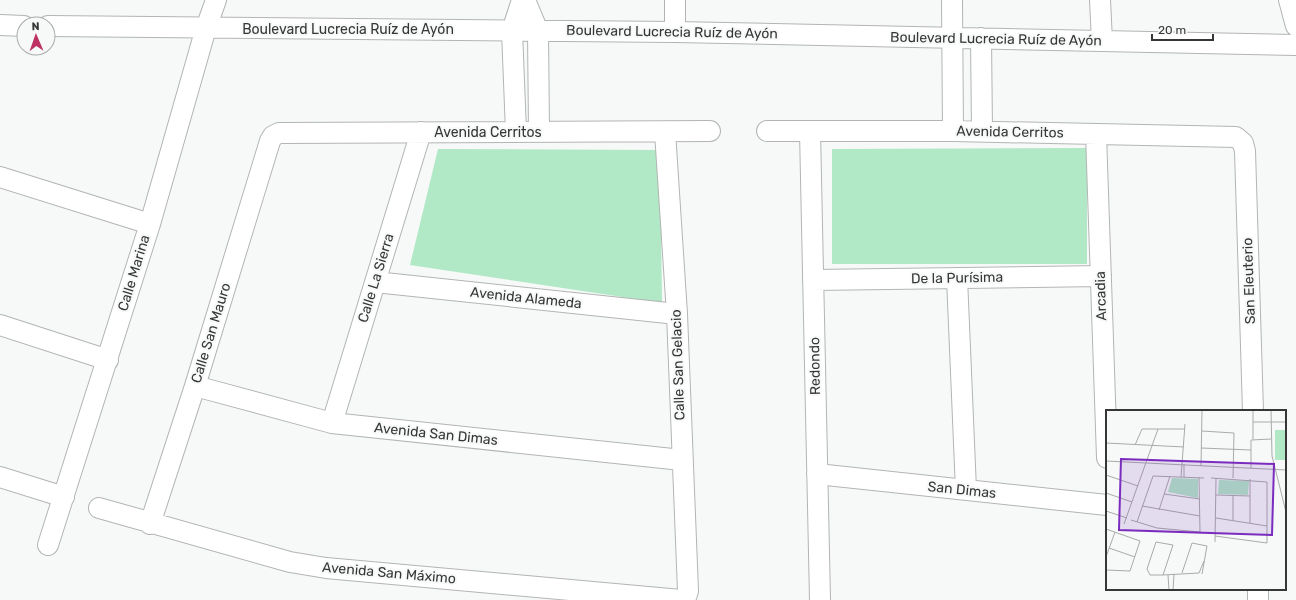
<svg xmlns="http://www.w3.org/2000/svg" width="1296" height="600" viewBox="0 0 1296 600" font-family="Rubik,sans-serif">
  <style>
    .green { fill: #b1e8c5 }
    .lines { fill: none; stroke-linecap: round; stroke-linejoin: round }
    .minor-casing { stroke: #b2b5b3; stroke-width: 22 }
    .minor { stroke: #fff; stroke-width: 20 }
    .labels { text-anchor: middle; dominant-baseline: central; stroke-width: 4; stroke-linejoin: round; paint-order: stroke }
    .street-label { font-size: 14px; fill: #353635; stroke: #f6f9f7 }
    .inset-road { fill: none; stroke: #a9aba9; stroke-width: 1 }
    .view { fill: #7b2cbf; fill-opacity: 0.15; stroke: #7b2cbf; stroke-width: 2 }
    .inset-edge { fill: none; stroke: #353635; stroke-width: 2 }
  </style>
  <rect width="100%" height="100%" fill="#f6f9f7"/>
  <!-- green -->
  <path class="green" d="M 1087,148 L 1087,264 L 832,264 L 832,149 Z
    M 438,149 L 660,150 L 662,303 L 410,265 Z"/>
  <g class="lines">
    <!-- minor casing -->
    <g class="minor-casing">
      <path id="minor" d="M 525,0 L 538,31 L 539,132
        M 675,0 L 675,32
        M 952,0 L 953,131
        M 1100,0 L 1102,41
        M 1289,0 L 1296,26
        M 0,25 L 24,26
        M 48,26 L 675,32 L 1296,45
        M 981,38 L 982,131
        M 767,131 L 953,131 L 1236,137 L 1243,143 L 1245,151 L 1253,411
        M 810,131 L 820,600
        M 516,132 L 512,31 L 522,0
        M 1096,134 L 1107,458
        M 0,177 L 150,224
        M 957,278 L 966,490
        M 813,280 L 1101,276
        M 375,282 L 677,314
        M 0,325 L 108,360
        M 195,386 L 332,423 L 682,460
        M 332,423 L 421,132
        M 817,474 L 1107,505
        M 0,477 L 64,497
        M 99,508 L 290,562 L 326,568 L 681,600 L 686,597 L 688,591 L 677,314 L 665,132
        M 150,524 L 195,386 L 270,141 L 273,136 L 279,133 L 710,131
        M 48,545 L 150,224 L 206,28 L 216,0
        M 1258,589 L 1258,600"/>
    </g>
    <!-- minor -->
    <use href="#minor" class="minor"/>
  </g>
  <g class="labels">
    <!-- street labels -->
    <g class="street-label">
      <text x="348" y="29">Boulevard Lucrecia Ruíz de Ayón</text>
      <text transform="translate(672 32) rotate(1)">Boulevard Lucrecia Ruíz de Ayón</text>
      <text transform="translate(996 39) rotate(1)">Boulevard Lucrecia Ruíz de Ayón</text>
      <text x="488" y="132">Avenida Cerritos</text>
      <text transform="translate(1010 132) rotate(1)">Avenida Cerritos</text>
      <text transform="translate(134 273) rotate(-73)">Calle Marina</text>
      <text transform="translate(376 278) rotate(-73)">Calle La Sierra</text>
      <text transform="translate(957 278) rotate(-1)">De la Purísima</text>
      <text transform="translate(1249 281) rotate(-92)">San Eleuterio</text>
      <text transform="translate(1101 296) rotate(-92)">Arcadia</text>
      <text transform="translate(526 298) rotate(6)">Avenida Alameda</text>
      <text transform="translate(211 333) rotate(-73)">Calle San Mauro</text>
      <text transform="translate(678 365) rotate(-92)">Calle San Gelacio</text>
      <text transform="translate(815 366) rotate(-91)">Redondo</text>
      <text transform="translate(436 434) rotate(6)">Avenida San Dimas</text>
      <text transform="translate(962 490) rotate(6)">San Dimas</text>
      <text transform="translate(389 573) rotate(5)">Avenida San Máximo</text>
    </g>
  </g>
  <!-- overview -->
  <g transform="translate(1106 410)">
    <rect width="180" height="180" fill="#f6f9f7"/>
    <path d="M 169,20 L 180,20 L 180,50 L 169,50 ZM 66,68 L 92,69 L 92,88 L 62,82 ZM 113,70 L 143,71 L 142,85 L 112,84 Z" fill="#b1e8c5"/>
    <path class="inset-road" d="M 147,0 L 147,29M 165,0 L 166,46 L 180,102M 147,12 L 180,12M 96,21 L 128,23 L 127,68M 0,33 L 78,37M 29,35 L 36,19 L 79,19M 95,38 L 145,40M 0,51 L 180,60M 95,56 L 96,0M 145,58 L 145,30 L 165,29M 0,65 L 32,76M 75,67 L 79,14M 78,67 L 78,54M 105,68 L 161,72 L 161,133 L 109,126M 144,69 L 144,113M 0,83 L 26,92M 58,84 L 94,89M 110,85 L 144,86M 127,86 L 127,111M 36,96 L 94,106M 53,100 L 64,66M 0,101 L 21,108M 110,108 L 161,116M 25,110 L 51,118 L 94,122 L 93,67M 31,112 L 47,66 L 98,68M 18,114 L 52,19M 0,119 L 34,131 L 24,161 L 0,160M 109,132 L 110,68M 3,138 L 29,147M 0,147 L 9,122M 76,163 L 86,133 L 101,136 L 96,164M 93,163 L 98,151M 57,165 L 67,135 L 50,132 L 41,159 L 44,165 L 57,165 L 93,163M 62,165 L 63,180M 67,180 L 68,164"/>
    <path class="view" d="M 15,49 L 168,54 L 166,125 L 13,120 Z"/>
    <rect width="180" height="180" class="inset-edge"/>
  </g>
  <!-- north arrow -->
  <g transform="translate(36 36) rotate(358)"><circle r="19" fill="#f6f9f7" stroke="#a9aba9"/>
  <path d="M0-3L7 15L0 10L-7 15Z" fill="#be3163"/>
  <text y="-6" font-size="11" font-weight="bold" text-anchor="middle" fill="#353635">N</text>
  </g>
  <!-- scale -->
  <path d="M1152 34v6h61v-6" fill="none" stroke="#353635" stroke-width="2"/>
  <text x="1158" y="34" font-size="12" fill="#353635" stroke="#f6f9f7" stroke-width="3" paint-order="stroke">20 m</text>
</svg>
